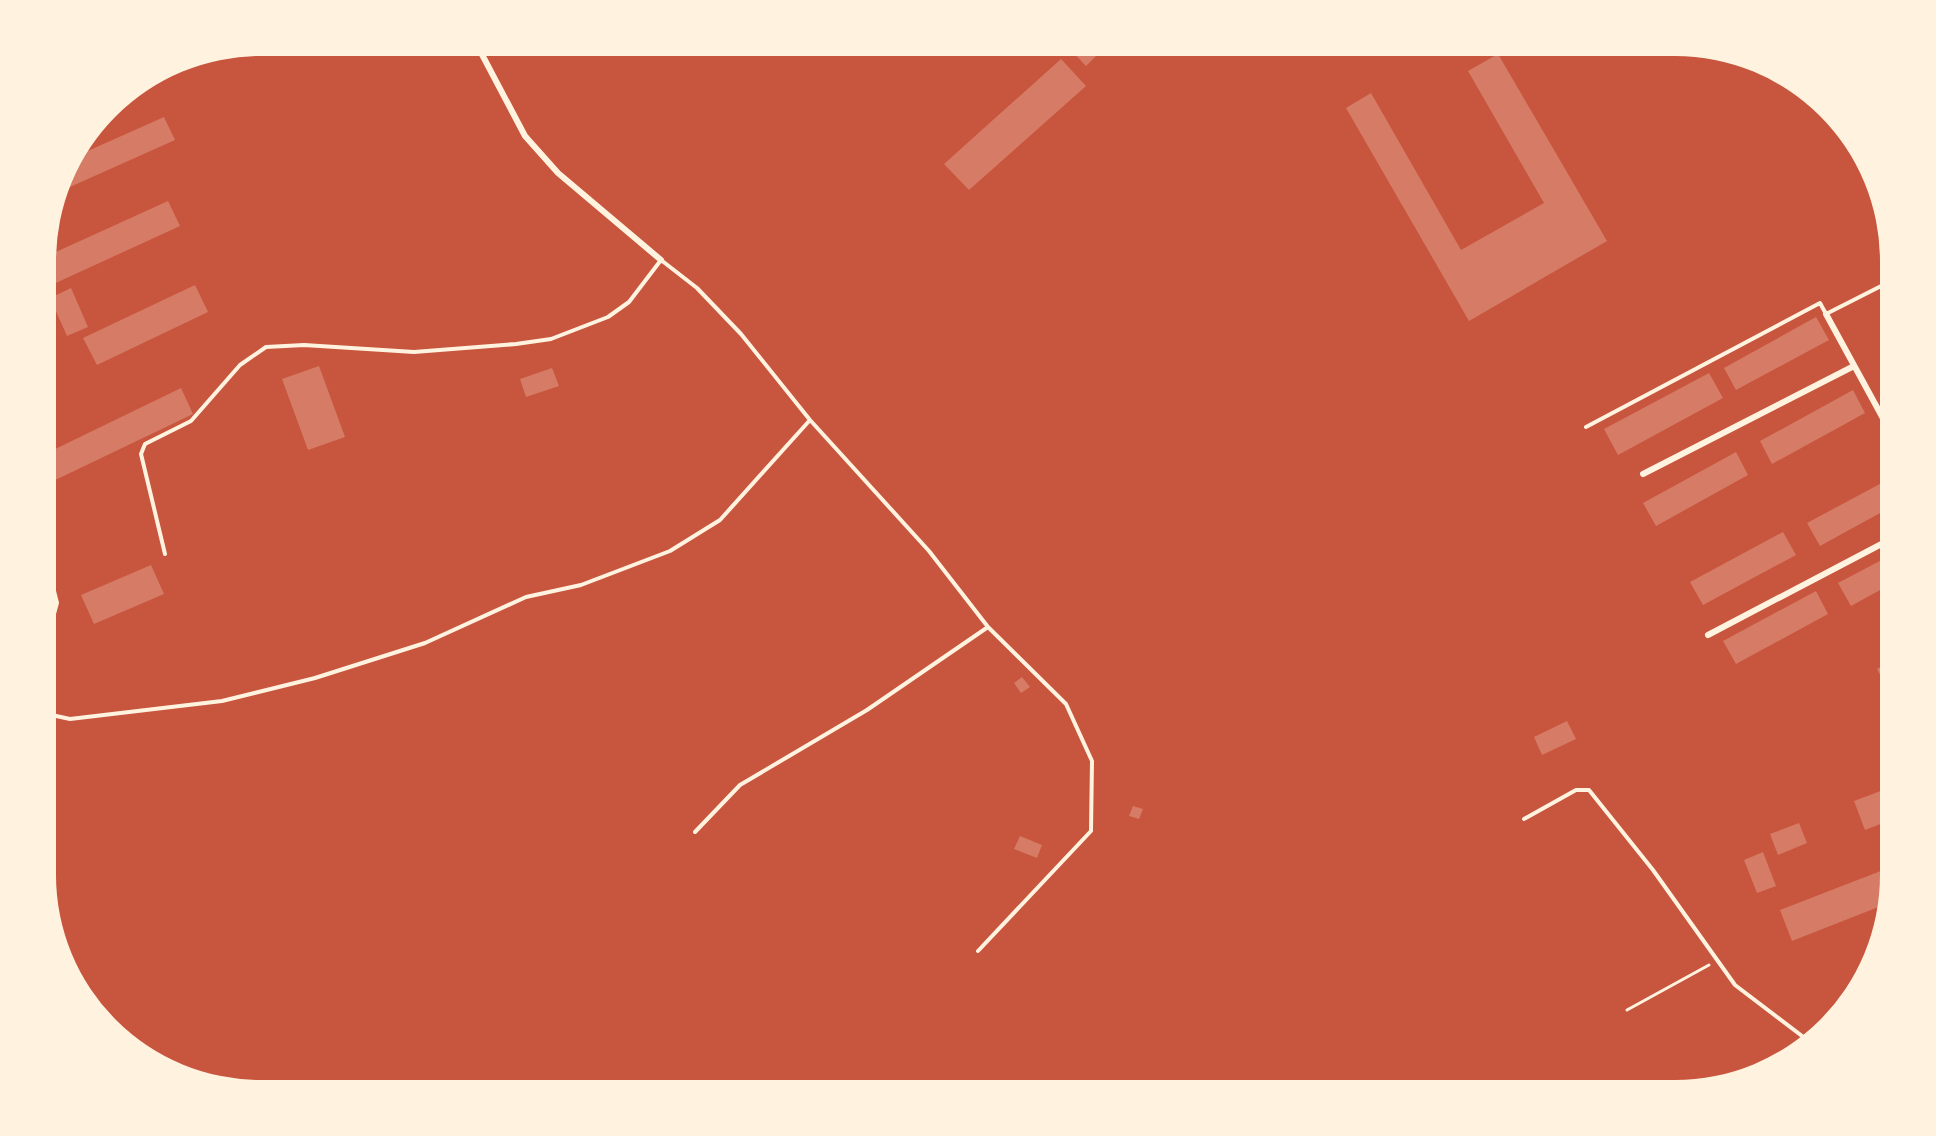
<svg xmlns="http://www.w3.org/2000/svg" width="1936" height="1136" viewBox="0 0 1936 1136" font-family="'Fira Sans',sans-serif">
  <style>
    .building { fill: #d67c66 }
    .lines { fill: none; stroke-linecap: round; stroke-linejoin: round }
    .path { stroke: #fff3e0; stroke-width: 3 }
    .service { stroke: #fff3e0; stroke-width: 4 }
    .minor { stroke: #fff3e0; stroke-width: 6 }
  </style>
  <rect width="100%" height="100%" fill="#c8553d"/>
  <!-- building -->
  <path class="building" d="M 1066,45 L 1107,45 L 1086,66 Z
    M 1465,45 L 1483,45 L 1470,53 Z
    M 1498,54 L 1607,241 L 1469,321 L 1346,108 L 1371,93 L 1461,250 L 1544,203 L 1468,71 Z
    M 1061,59 L 1086,86 L 969,190 L 944,164 Z
    M 164,117 L 175,140 L 61,191 L 67,165 L 72,158 Z
    M 168,201 L 180,226 L 47,287 L 47,256 Z
    M 195,285 L 208,312 L 97,365 L 83,338 Z
    M 71,288 L 88,327 L 67,336 L 50,298 Z
    M 1816,317 L 1829,340 L 1736,390 L 1724,368 Z
    M 319,366 L 345,437 L 308,450 L 282,379 Z
    M 552,368 L 559,386 L 526,397 L 520,379 Z
    M 1709,373 L 1723,398 L 1618,455 L 1604,429 Z
    M 181,388 L 193,414 L 47,484 L 47,453 Z
    M 1853,390 L 1865,413 L 1772,464 L 1760,441 Z
    M 1736,452 L 1748,475 L 1656,526 L 1643,503 Z
    M 1891,478 L 1891,507 L 1820,546 L 1807,523 Z
    M 1783,532 L 1796,555 L 1703,605 L 1690,582 Z
    M 1891,555 L 1891,584 L 1851,606 L 1838,583 Z
    M 151,565 L 164,594 L 94,624 L 81,595 Z
    M 1816,591 L 1828,614 L 1736,664 L 1723,641 Z
    M 1891,661 L 1891,691 L 1889,692 L 1877,669 Z
    M 1022,677 L 1030,687 L 1021,693 L 1014,683 Z
    M 1567,721 L 1576,739 L 1542,755 L 1534,737 Z
    M 1891,787 L 1891,820 L 1865,830 L 1854,801 Z
    M 1133,806 L 1143,809 L 1139,819 L 1129,816 Z
    M 1799,823 L 1807,843 L 1778,855 L 1770,834 Z
    M 1020,836 L 1042,845 L 1037,858 L 1014,849 Z
    M 1763,852 L 1776,886 L 1757,893 L 1744,860 Z
    M 1891,867 L 1891,889 L 1886,904 L 1792,941 L 1780,910 Z"/>
  <g class="lines">
    <!-- path -->
    <path class="path" d="M 1627,1010 L 1709,965"/>
    <!-- service -->
    <path class="service" d="M 1372,45 L 1377,53
      M 1586,427 L 1820,303 L 1826,314 L 1891,281
      M 165,554 L 141,454 L 145,444 L 191,421 L 240,365 L 266,347 L 304,345 L 414,352 L 516,344 L 551,339 L 608,317 L 629,302 L 661,260 L 697,288 L 741,334 L 810,420 L 929,551 L 988,627
      M 47,563 L 57,603 L 47,639
      M 47,714 L 70,719 L 222,701 L 315,678 L 425,643 L 526,597 L 581,585 L 670,551 L 720,520 L 810,420
      M 1524,819 L 1576,790 L 1589,790 L 1653,870 L 1735,985 L 1806,1039
      M 695,832 L 740,785 L 867,710 L 988,627 L 1066,704 L 1092,761 L 1091,831 L 978,951"/>
    <!-- minor -->
    <path class="minor" d="M 477,45 L 525,136 L 558,173 L 661,260
      M 1826,314 L 1891,433
      M 1643,474 L 1854,366
      M 1708,635 L 1891,539
      M 1884,714 L 1891,711"/>
  </g>
  <!-- crop -->
  <path d="M0 0H1936V1136H0ZM261 56H1675A205 205 0 0 1 1880 261V875A205 205 0 0 1 1675 1080H261A205 205 0 0 1 56 875V261A205 205 0 0 1 261 56Z" fill="#fff3e0" fill-rule="evenodd"/>
</svg>
